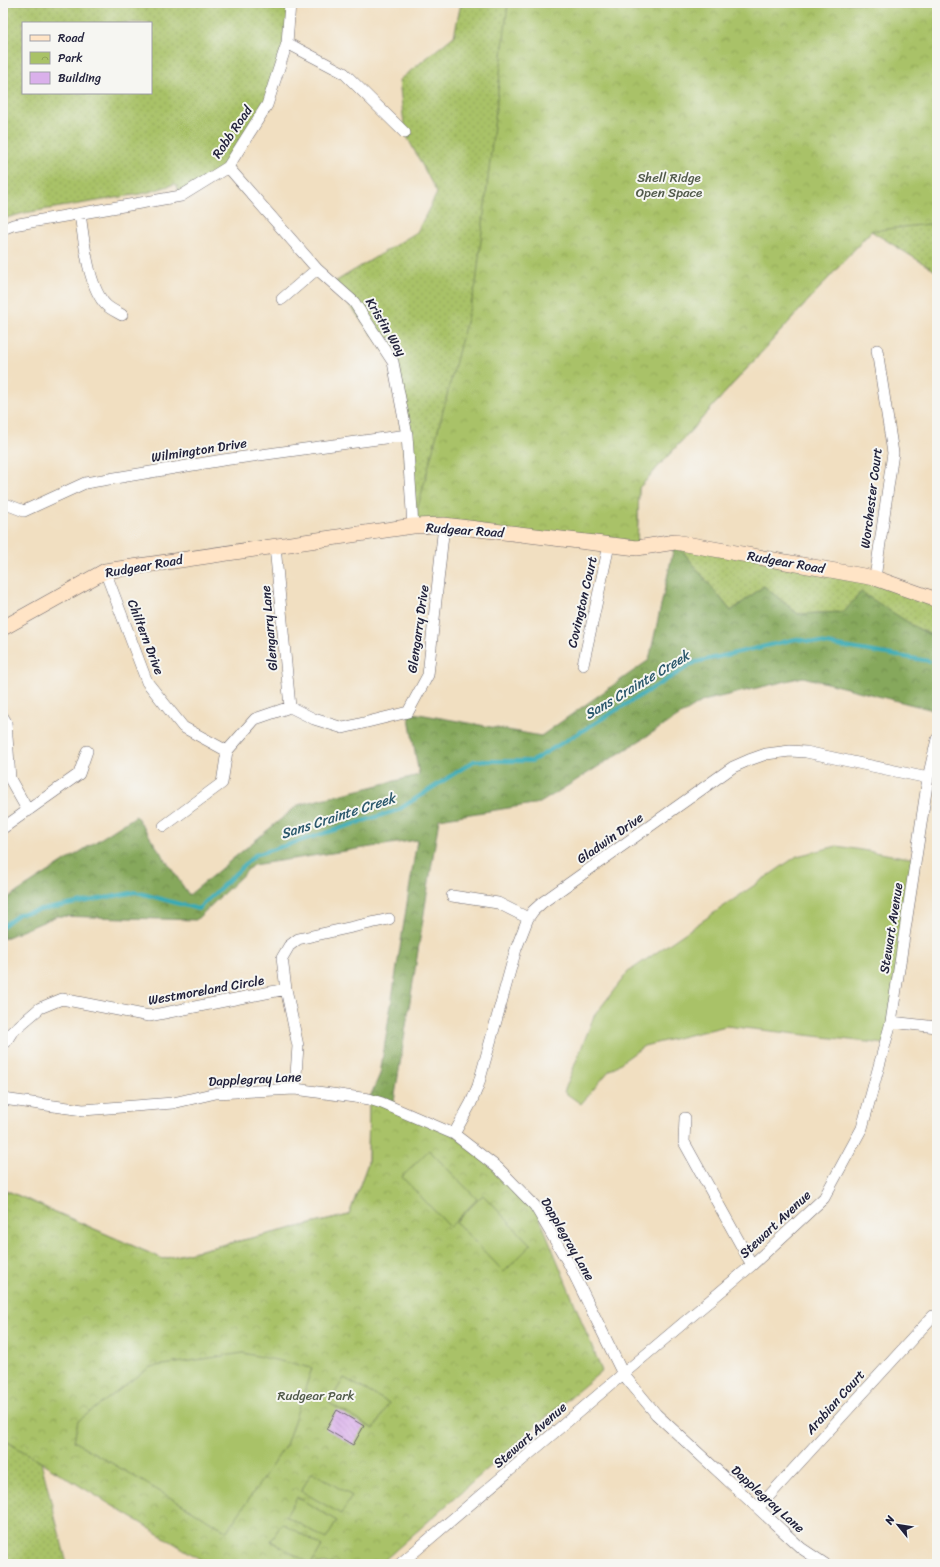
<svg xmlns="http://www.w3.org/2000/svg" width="940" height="1567" viewBox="0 0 940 1567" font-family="Sriracha,sans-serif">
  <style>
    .grass { fill: url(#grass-dots); stroke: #667251; fill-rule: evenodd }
    .forest { fill: url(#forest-crowns); stroke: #54654c }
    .park { fill: url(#park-crowns); stroke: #667251 }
    .garden { fill: #a9c267; stroke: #667251 }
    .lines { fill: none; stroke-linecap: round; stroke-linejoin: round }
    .stream { stroke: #39aab5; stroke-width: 4 }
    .building { fill: url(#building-back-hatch) }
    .street-casing { stroke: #6a646a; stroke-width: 12 }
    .secondary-casing { stroke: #6a646a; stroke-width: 16 }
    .street { stroke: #fff; stroke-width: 11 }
    .secondary { stroke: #ffe4c6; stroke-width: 15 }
    .labels { text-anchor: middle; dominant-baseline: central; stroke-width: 4; stroke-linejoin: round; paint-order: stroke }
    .street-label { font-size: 13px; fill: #22223b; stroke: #f6f6f2 }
    .park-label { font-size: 13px; fill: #515a4a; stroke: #f6f6f2 }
    .water-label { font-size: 14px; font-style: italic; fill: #2b586c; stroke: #f6f6f2 }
  </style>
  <defs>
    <pattern id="grass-dots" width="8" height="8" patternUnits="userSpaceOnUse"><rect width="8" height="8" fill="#a9c267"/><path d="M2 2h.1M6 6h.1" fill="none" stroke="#91a65a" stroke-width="1.8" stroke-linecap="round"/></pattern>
    <pattern id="forest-crowns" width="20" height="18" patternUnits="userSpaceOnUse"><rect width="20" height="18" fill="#86a85c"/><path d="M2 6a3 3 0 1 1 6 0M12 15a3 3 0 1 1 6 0" fill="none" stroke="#6d884d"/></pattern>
    <pattern id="park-crowns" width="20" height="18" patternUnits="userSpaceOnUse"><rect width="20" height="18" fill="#a9c267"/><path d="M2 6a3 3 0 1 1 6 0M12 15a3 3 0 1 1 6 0" fill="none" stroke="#91a65a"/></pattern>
    <pattern id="building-back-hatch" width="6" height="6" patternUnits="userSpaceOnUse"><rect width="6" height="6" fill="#dab0eb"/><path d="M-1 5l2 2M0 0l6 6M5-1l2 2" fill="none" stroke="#bb97ca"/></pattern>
  </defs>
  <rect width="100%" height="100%" fill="#f6f6f2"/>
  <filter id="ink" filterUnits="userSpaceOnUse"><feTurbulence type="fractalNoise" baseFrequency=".025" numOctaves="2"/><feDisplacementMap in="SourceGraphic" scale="8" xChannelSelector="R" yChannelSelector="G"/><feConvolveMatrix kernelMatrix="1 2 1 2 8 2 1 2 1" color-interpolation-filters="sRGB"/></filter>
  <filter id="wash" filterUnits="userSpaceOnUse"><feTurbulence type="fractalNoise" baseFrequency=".012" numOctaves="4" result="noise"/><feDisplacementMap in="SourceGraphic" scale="16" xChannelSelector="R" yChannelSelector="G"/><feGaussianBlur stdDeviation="0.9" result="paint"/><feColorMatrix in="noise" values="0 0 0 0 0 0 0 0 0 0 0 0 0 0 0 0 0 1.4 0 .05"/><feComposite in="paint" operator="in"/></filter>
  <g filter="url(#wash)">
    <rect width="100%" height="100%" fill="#f1dfc1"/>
    <!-- grass -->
    <path class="grass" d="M 3,3 L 290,3 L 287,43 L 267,105 L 228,167 L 181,196 L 175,184 L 146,193 L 24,213 L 3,219 ZM 23,23 L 151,23 L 151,93 L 23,93 Z
      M 461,3 L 937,3 L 937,272 L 871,231 L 639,488 L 637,548 L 413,526 L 393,362 L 333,283 L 417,232 L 437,193 L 405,133 L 399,80 L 454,36 Z
      M 675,542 L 875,578 L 937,600 L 937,638 L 917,628 L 844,612 L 798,614 L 764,586 L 731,611 Z
      M 3,1439 L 41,1462 L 67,1564 L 3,1564 Z"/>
    <!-- forest -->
    <path class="forest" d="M 675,542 L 731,611 L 764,586 L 798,614 L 844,612 L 861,592 L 917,628 L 937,638 L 937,711 L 803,677 L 703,701 L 540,803 L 439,819 L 393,1108 L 435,1227 L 173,1282 L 3,1189 L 163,1259 L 349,1215 L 368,1163 L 369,1099 L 380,1074 L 417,840 L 253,865 L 196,920 L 57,916 L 3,939 L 3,901 L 136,816 L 189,895 L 298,805 L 419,775 L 408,712 L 541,736 L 649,660 Z"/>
    <!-- park -->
    <path class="park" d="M 508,3 L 937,3 L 937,226 L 929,224 L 871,231 L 639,488 L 637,548 L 413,526 L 476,284 Z
      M 369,1099 L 454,1134 L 535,1206 L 602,1371 L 552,1412 L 380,1564 L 208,1564 L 3,1439 L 3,1189 L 163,1259 L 349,1215 L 368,1163 Z"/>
    <!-- garden -->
    <path class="garden" d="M 837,846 L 916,859 L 885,1044 L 726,1026 L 644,1046 L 608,1072 L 581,1104 L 564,1092 L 594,1016 L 628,972 L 797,856 Z
      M 429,1150 L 477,1199 L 450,1227 L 402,1177 Z
      M 483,1195 L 531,1245 L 504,1272 L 456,1222 Z
      M 243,1353 L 312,1368 L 286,1445 L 227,1531 L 74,1441 L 78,1421 L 150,1367 Z
      M 344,1378 L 389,1403 L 374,1429 L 329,1403 Z
      M 312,1472 L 352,1496 L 341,1514 L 301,1491 Z
      M 297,1497 L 337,1521 L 326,1539 L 286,1516 Z
      M 282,1523 L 322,1546 L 311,1564 L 271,1541 Z"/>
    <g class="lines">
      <!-- stream -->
      <path class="stream" d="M 3,926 L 19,914 L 136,892 L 198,909 L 255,855 L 398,810 L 474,761 L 532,761 L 696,662 L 796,639 L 929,661"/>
    </g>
    <g id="blocks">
      <!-- building -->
      <path class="building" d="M 337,1410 L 364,1426 L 353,1445 L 326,1429 Z"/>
    </g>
  </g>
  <g filter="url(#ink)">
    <use href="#blocks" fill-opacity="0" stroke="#6a646a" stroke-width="1"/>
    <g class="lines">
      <!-- street casing -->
      <g class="street-casing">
        <path id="street" d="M 287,43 L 344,73 L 405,133
          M 228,167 L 317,269 L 354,302 L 393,362 L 407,435 L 413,526
          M 80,214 C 84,240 88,287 106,305 C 110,309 117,312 122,315
          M 3,229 L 13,225 L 181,196 L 228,167 L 267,105 L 287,43 L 290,3
          M 282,299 L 317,269
          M 3,503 L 24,511 L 85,483 L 223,460 L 407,435
          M 275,546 L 290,707
          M 105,571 L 147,682 L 183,727 L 227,751
          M 875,578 L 893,453 L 877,350
          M 583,665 L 609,545
          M 3,717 L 6,722 L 10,779 L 28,811
          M 164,826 L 222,783 L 227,751 L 255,719 L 290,707 L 314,719 L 343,728 L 408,712 L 428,675 L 444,525
          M 3,828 L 79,774 L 87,751
          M 452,896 L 498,903 L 528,918
          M 891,1022 L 937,1027
          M 3,1046 L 12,1032 L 40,1008 L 62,999 L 149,1016 L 286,989
          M 295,1089 L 298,1046 L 286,989 L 282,958 L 289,946 L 298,939 L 389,919
          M 3,1099 L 83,1110 L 173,1103 L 216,1093 L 295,1089 L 369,1099 L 382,1103 L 454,1134 L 498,1168 L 535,1206 L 569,1264 L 623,1374 L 656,1414 L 801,1548 L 825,1564
          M 685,1118 L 684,1142 L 752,1265
          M 454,1134 L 471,1103 L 478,1086 L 516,949 L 528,918 L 533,911 L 543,902 L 733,767 L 749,760 L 766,754 L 790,751 L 806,752 L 928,778
          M 758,1508 L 933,1316
          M 400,1564 L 623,1374 L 752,1265 L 824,1198 L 862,1128 L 891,1022 L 928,778 L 937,739"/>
      </g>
      <!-- secondary casing -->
      <g class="secondary-casing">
        <path id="secondary" d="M 3,628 L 105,571 L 413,526 L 444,525 L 637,548 L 675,542 L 875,578 L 937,600"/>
      </g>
      <!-- street -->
      <use href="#street" class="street"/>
      <!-- secondary -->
      <use href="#secondary" class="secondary"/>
    </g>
  </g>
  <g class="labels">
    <!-- street labels -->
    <g class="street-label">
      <text transform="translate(232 132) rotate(-56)">Robb Road</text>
      <text transform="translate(386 327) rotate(59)">Kristin Way</text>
      <text transform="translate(199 450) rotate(-9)">Wilmington Drive</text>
      <text transform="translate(871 498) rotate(-83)">Worchester Court</text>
      <text transform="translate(465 530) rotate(4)">Rudgear Road</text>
      <text transform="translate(786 562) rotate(10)">Rudgear Road</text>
      <text transform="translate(144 566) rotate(-10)">Rudgear Road</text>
      <text transform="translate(582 602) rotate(-77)">Covington Court</text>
      <text transform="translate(269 628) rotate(-95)">Glengarry Lane</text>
      <text transform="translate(418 629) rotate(-82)">Glengarry Drive</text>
      <text transform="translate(146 637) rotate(69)">Chiltern Drive</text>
      <text transform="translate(610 838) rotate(-35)">Gladwin Drive</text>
      <text transform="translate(891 928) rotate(-81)">Stewart Avenue</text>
      <text transform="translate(206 990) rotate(-10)">Westmoreland Circle</text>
      <text transform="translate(255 1079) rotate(-3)">Dapplegray Lane</text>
      <text transform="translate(775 1224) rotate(-43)">Stewart Avenue</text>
      <text transform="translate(568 1239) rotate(60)">Dapplegray Lane</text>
      <text transform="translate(835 1402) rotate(-48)">Arabian Court</text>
      <text transform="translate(530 1435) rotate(-41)">Stewart Avenue</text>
      <text transform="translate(768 1499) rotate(42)">Dapplegray Lane</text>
    </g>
    <!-- park labels -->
    <g class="park-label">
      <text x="669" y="177">Shell Ridge<tspan x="669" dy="15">Open Space</tspan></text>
      <text x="316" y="1395">Rudgear Park</text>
    </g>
    <!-- water labels -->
    <g class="water-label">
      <text transform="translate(637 685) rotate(-31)">Sans Crainte Creek</text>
      <text transform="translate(338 816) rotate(-18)">Sans Crainte Creek</text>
    </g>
  </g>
  <!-- margin -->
  <rect width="940" height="1567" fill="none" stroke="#f6f6f2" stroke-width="16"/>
  <!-- legend -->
  <rect x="22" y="22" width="130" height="72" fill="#f6f6f2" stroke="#a1a1a9"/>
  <rect x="30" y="35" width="20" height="6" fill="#ffe4c6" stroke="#a1a1a9"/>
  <text x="58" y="42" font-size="12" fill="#22223b">Road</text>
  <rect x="30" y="52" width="20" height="12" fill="url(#park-crowns)" stroke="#a1a1a9"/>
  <text x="58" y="62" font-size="12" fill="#22223b">Park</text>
  <rect x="30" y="72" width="20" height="12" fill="#dab0eb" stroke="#a1a1a9"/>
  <text x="58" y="82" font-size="12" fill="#22223b">Building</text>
  <!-- north arrow -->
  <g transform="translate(898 1525) rotate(300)" stroke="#f6f6f2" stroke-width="3" paint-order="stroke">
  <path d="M0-3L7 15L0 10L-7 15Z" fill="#22223b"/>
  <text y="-6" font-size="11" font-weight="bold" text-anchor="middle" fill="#22223b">N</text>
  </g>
</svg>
